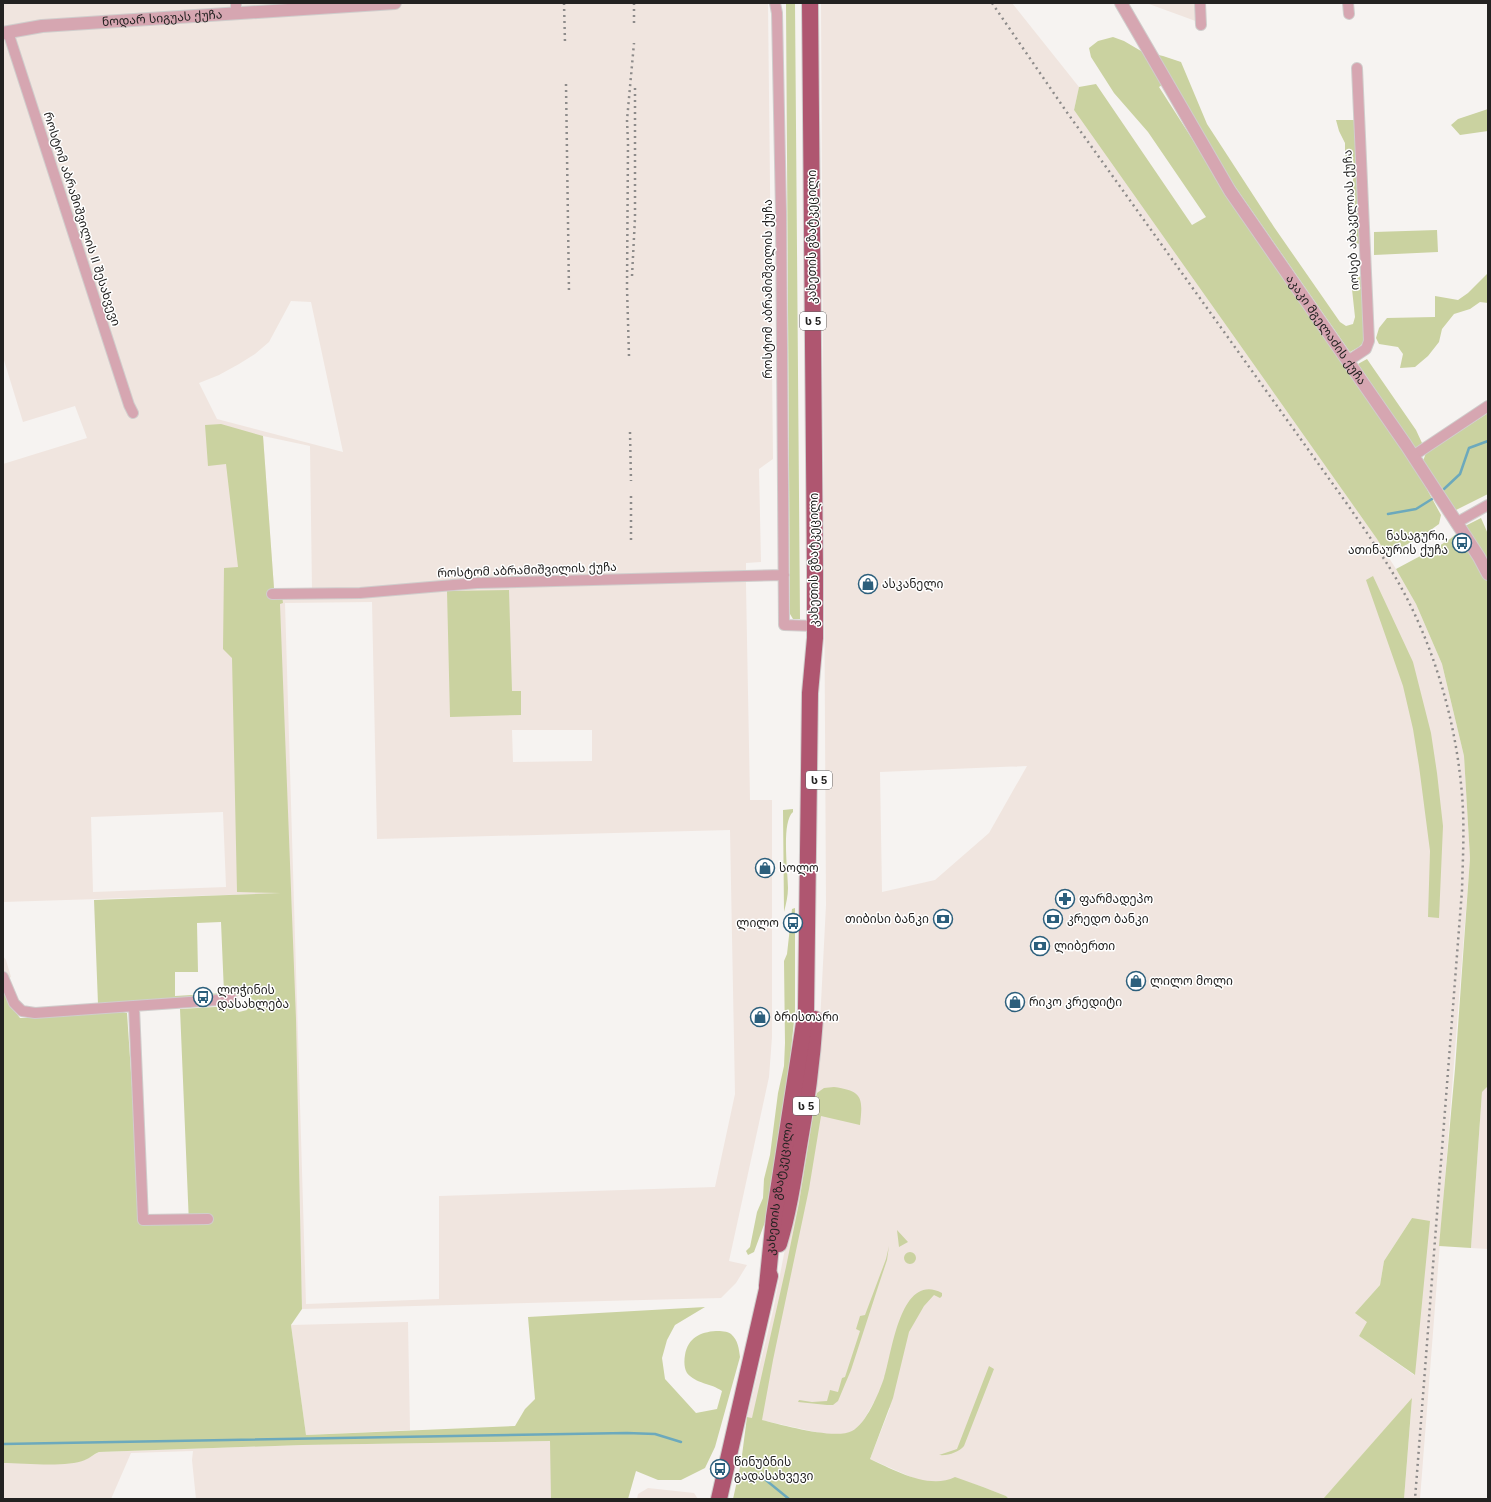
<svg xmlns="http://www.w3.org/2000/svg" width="1491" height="1502" viewBox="0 0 1491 1502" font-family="Helvetica,'Noto Sans Georgian',sans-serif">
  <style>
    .built { fill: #f0e5df; fill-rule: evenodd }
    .green { fill: #cad2a0; fill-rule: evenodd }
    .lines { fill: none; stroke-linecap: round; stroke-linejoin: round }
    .stream { stroke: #6ca9bc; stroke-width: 2.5 }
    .minor-casing { stroke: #d0cdcc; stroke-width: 12 }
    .tertiary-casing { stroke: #d0cdcc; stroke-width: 14 }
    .trunk-casing { stroke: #d0cdcc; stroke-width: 18 }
    .minor { stroke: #d6a6b1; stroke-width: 10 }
    .tertiary { stroke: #d6a6b1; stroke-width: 12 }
    .trunk { stroke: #af5670; stroke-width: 16 }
    .rail { stroke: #8d8b8a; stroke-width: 2.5; stroke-dasharray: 2 4; stroke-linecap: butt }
    .labels { text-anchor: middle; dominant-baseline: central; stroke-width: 3; stroke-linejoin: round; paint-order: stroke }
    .shield { fill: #fff; stroke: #656464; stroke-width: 1 }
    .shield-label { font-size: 11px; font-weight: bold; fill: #232221 }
    .street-label { font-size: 12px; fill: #232221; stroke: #fff }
    .poi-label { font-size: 12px; fill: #232221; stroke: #fff; text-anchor: start }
  </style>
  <rect width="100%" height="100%" fill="#f6f3f1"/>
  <!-- built -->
  <path class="built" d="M 3,3 L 768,3 L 773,459 L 759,469 L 761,562 L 746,563 L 746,585 L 750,800 L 772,800 L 772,1037 L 769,1077 L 729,1261 L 747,1265 L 736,1283 L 721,1298 L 302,1309 L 291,893 L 3,902 L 3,464 L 87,438 L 75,406 L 23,422 L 3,357 ZM 291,301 L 311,302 L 343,452 L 217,419 L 199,383 L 219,375 L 239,364 L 255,354 L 269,342 ZM 263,436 L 310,446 L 312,590 L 284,592 L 274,588 ZM 372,602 L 377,839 L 730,830 L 735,1094 L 715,1187 L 439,1196 L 439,1299 L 306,1304 L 285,603 ZM 512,730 L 592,730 L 592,761 L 513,762 ZM 223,812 L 226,887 L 93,892 L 91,817 Z
    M 821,3 L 1012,3 L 1079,87 L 1074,110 L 1377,539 L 1396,569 L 1416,604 L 1442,664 L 1464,756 L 1470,858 L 1420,1499 L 1404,1499 L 1412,1399 L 1323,1499 L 1009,1499 L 1006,1496 L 983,1487 L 955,1478 L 947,1481 L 932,1482 L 918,1480 L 870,1459 L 890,1408 L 874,1402 L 861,1425 L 852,1432 L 842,1435 L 829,1435 L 747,1417 L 773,1311 L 801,1166 L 819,1042 L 826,905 ZM 1027,766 L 989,833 L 935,880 L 882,892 L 880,772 ZM 1412,1218 L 1414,1375 L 1359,1336 L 1368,1322 L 1356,1312 L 1380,1285 L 1384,1261 Z
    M 1148,3 L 1200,3 L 1201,23 L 1149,4 Z
    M 3,956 L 6,960 L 11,977 L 3,981 Z
    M 1488,1086 L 1488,1249 L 1471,1248 L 1482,1092 Z
    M 408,1322 L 410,1430 L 306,1435 L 291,1325 Z
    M 551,1441 L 551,1499 L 196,1499 L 192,1460 L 193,1451 L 131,1453 L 111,1499 L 3,1499 L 3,1463 L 85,1460 L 99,1452 L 303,1445 Z
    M 648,1488 L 694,1493 L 698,1499 L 637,1499 L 638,1494 Z"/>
  <!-- green -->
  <path class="green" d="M 786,3 L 795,3 L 800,619 L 793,619 L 790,614 Z
    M 1113,37 L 1124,41 L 1141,51 L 1163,56 L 1181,62 L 1207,124 L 1274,227 L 1340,322 L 1346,326 L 1353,324 L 1355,317 L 1351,280 L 1361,276 L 1365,329 L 1365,341 L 1359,347 L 1350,352 L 1227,175 L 1171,79 L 1159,87 L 1253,234 L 1411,460 L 1441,515 L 1439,524 L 1421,537 L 1387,555 L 1377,539 L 1074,110 L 1079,87 L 1096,84 L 1192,225 L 1206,217 L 1148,132 L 1114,93 L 1091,57 L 1089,48 L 1098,41 Z
    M 1488,109 L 1488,131 L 1460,135 L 1451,125 L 1458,119 Z
    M 1336,120 L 1355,120 L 1361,244 L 1351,243 L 1350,235 L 1353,225 L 1353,179 L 1345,154 L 1345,143 L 1339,131 Z
    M 1437,230 L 1438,252 L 1374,255 L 1374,232 Z
    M 1488,273 L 1488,303 L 1480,302 L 1470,309 L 1454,314 L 1442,329 L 1439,342 L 1428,356 L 1415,367 L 1400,368 L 1403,354 L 1398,347 L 1379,344 L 1376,338 L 1379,328 L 1387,318 L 1435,317 L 1435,296 L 1458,300 L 1468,293 Z
    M 1367,359 L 1416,430 L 1422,443 L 1416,449 L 1358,364 Z
    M 1488,413 L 1488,494 L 1454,511 L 1423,461 L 1426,453 Z
    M 221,424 L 263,436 L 274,588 L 284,592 L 282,596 L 283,603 L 280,604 L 296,1019 L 302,1309 L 291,1325 L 306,1435 L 515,1426 L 525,1409 L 535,1399 L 528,1317 L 705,1307 L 675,1325 L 667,1340 L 662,1358 L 665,1379 L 696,1413 L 717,1409 L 722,1391 C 711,1383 696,1384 687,1373 C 684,1368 684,1361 685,1355 C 688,1338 700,1332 716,1331 C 721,1331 727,1331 731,1334 C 738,1340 739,1349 740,1357 L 715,1447 L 705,1468 L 681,1480 L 658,1480 L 636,1471 L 628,1499 L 551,1499 L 550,1441 L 303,1445 L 99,1452 C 94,1454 90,1458 85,1460 C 66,1468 24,1463 3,1463 L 3,989 L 10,1005 L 20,1018 L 32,1018 L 113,1010 L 127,1013 L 141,1222 L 189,1224 L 180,1009 L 232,1006 L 239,1012 L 247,1010 L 250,1003 L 250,995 L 98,1004 L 94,900 L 281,893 L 237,892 L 232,658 L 223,649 L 224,568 L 238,567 L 226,464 L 208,466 L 205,425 ZM 221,922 L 224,993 L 175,996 L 175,972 L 198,972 L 197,923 Z
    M 1481,518 L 1488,534 L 1488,1086 L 1482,1092 L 1471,1248 L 1439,1246 L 1455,1069 L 1470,858 L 1464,756 L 1442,664 L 1416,604 L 1396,569 L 1439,546 L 1450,539 L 1467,525 Z
    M 1373,576 L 1413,662 L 1431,733 L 1437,773 L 1443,826 L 1439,918 L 1428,917 L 1430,851 L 1419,766 L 1413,729 L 1403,686 L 1366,580 Z
    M 509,590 L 512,691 L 521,691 L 521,715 L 450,717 L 447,591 Z
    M 793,809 L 793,812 C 781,822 788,872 788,888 C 788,896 786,904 784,912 L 783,810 Z
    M 795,908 L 795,1011 L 788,1080 L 768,1214 L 754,1252 L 748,1255 L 746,1251 L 750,1247 L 757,1212 L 763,1198 L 764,1179 L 770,1155 L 778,1093 L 784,1066 L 785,1043 L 784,961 L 787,954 L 792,909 Z
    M 834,1087 C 863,1091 863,1098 860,1125 L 821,1116 L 809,1189 L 773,1360 L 762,1420 C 782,1425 835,1440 852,1431 C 866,1424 879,1393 884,1378 C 892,1354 900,1271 942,1293 L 942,1296 L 940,1298 L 934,1295 L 924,1306 L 909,1332 L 893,1398 L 870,1459 C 894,1470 929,1490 955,1477 L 983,1487 L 1006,1496 L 1009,1499 L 733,1499 L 741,1463 L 747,1417 L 752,1418 L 786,1267 L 799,1203 L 816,1097 L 817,1093 L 824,1088 Z
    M 1412,1218 L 1430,1221 L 1415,1375 L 1359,1336 L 1367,1322 L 1355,1313 L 1380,1285 L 1384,1261 Z
    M 897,1230 L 908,1242 L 899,1247 Z
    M 889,1246 L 887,1260 L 878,1287 L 851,1370 L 838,1401 L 833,1405 L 827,1405 L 798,1402 L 799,1400 L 812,1402 L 827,1401 L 830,1390 L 838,1392 L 842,1378 L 845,1377 L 860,1331 L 856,1329 L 860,1316 L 865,1315 L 886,1259 Z
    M904 1258a6 6 0 1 1 12 0a6 6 0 1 1-12 0Z
    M 989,1366 L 994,1369 L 964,1446 C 959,1452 948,1456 939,1455 L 957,1449 Z
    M 1412,1398 L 1404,1499 L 1323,1499 Z"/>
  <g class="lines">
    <!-- stream -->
    <path class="stream" d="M 1444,489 L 1460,474 L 1469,448 L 1488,441
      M 1388,514 L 1416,509 L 1432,499
      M 3,1444 L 627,1433 L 655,1434 L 681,1442
      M 762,1477 L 789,1499"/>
    <!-- minor casing -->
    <g class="minor-casing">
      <path id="minor" d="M 236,3 L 236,13
        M 775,3 L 777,13 L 781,212 L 784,625 L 815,626
        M 1200,3 L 1201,25
        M 1348,3 L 1349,14
        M 8,32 L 129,405 L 133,413
        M 1348,361 L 1366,349 L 1369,341 L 1357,68
        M 1413,456 L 1488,406
        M 1456,523 L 1488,505
        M 272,594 L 360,593 L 477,583 L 784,575
        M 3,977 L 14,1003 L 22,1011 L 35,1013 L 232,999
        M 134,1007 L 143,1220 L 208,1219"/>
    </g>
    <!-- tertiary casing -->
    <g class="tertiary-casing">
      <g id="tertiary">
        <path id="s1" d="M 1121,3 L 1230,191 L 1406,445 L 1479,557 L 1488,574"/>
        <path id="s2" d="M 3,33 L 42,26 L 395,3"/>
      </g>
    </g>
    <!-- trunk casing -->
    <g class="trunk-casing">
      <g id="trunk">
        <path d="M 779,1244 C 788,1214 793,1183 798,1152 C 806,1108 812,1064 815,1019"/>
        <path id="s3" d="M 767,1286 L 774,1217 L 806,1010 L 810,693 L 815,638 L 815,572 L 810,3"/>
        <path d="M 719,1499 L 770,1276"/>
      </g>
    </g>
    <!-- minor -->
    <use href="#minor" class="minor"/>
    <!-- tertiary -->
    <use href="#tertiary" class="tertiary"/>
    <!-- trunk -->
    <use href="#trunk" class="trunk"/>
    <!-- rail -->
    <path class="rail" d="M 564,3 L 565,43
      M 634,3 L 634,27
      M 992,3 L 1066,111 L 1345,501 C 1363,527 1381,553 1397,580 C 1432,641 1454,714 1461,784 C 1465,819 1463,854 1462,890 L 1415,1499
      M 566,84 L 569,292
      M 632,276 L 635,218 L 635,88
      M 629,356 L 627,288 L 628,143 L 627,120 L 634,43
      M 630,432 L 631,481
      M 631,496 L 631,541"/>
  </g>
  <!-- icons -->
  <defs>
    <g id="bus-ring" transform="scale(1)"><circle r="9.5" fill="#fff" stroke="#2c5f7c" stroke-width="1.5"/><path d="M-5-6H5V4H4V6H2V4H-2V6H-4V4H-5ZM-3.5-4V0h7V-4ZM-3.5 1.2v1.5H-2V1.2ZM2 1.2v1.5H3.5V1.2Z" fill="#2c5f7c"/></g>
    <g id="shop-ring" transform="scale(1)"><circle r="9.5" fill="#fff" stroke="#2c5f7c" stroke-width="1.5"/><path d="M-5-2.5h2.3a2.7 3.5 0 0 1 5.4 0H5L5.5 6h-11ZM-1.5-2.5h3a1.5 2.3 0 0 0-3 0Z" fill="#2c5f7c"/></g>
    <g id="pharmacy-ring" transform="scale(1)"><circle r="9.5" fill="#fff" stroke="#2c5f7c" stroke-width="1.5"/><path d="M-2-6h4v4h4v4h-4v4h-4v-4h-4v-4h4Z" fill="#2c5f7c"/></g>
    <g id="bank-ring" transform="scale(1)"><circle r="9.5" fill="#fff" stroke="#2c5f7c" stroke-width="1.5"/><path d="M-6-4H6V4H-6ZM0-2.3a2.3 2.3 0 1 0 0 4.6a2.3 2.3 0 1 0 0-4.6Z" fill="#2c5f7c"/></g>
  </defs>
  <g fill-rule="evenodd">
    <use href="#bus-ring" x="1462" y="543"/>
    <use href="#shop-ring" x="868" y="584"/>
    <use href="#shop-ring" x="765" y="868"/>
    <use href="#pharmacy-ring" x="1065" y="899"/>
    <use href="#bank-ring" x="943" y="919"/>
    <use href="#bank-ring" x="1053" y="919"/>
    <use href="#bus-ring" x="793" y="923"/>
    <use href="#bank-ring" x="1040" y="946"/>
    <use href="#shop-ring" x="1136" y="981"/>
    <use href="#bus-ring" x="203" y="997"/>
    <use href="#shop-ring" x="1015" y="1002"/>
    <use href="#shop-ring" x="760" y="1017"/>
    <use href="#bus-ring" x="720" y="1469"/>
  </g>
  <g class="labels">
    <!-- shield labels -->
    <g class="shield">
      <rect x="800" y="312" width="26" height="18" rx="3"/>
      <rect x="806" y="771" width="26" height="18" rx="3"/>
      <rect x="793" y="1097" width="26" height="18" rx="3"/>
    </g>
    <g class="shield-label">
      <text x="813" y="321">ს 5</text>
      <text x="819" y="780">ს 5</text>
      <text x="806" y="1106">ს 5</text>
    </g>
    <!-- street labels -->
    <g class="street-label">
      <text stroke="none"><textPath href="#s2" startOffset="160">ნოდარ სიგუას ქუჩა</textPath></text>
      <text transform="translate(82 219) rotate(72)">როსტომ აბრამიშვილის II შესახვევი</text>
      <text transform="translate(1351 220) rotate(-93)">იოსებ აბაკელიას ქუჩა</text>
      <text transform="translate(812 237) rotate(-90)">კახეთის გზატკეცილი</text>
      <text transform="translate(768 289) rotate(-90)">როსტომ აბრამიშვილის ქუჩა</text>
      <text stroke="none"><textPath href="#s1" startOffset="386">აკაკი მგელაძის ქუჩა</textPath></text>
      <text transform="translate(814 560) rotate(-90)">კახეთის გზატკეცილი</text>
      <text transform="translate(527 570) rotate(-2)">როსტომ აბრამიშვილის ქუჩა</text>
      <text stroke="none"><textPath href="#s3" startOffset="98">კახეთის გზატკეცილი</textPath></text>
    </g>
    <!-- poi labels -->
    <g class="poi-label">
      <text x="1448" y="536" text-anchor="end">ნასაგური,<tspan x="1448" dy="14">ათინაურის ქუჩა</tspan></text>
      <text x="882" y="584">ასკანელი</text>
      <text x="779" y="868">სოლო</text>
      <text x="1079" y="899">ფარმადეპო</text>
      <text x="929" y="919" text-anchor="end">თიბისი ბანკი</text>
      <text x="1067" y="919">კრედო ბანკი</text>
      <text x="779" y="923" text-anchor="end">ლილო</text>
      <text x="1054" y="946">ლიბერთი</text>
      <text x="1150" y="981">ლილო მოლი</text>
      <text x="217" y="990">ლოჭინის<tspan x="217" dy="14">დასახლება</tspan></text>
      <text x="1029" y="1002">რიკო კრედიტი</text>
      <text x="774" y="1017">ბრისთარი</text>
      <text x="734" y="1462">წინუბნის<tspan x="734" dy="14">გადასახვევი</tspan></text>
    </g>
  </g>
  <!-- border -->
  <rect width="1491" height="1502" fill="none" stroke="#232221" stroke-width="8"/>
</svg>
